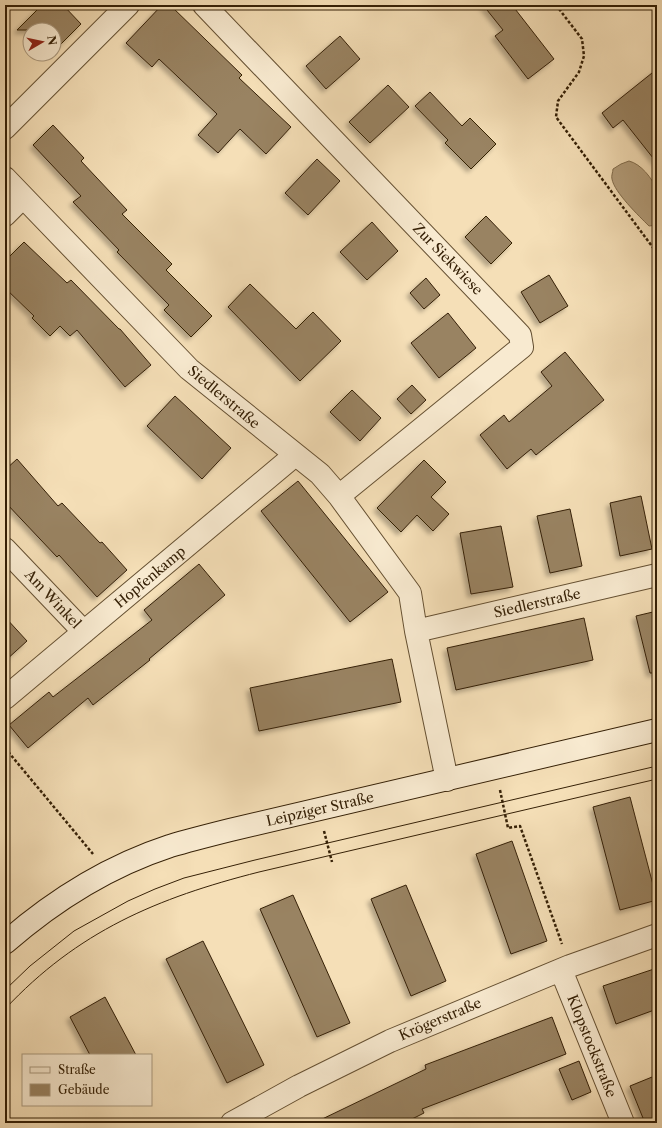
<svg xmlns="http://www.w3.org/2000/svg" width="662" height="1128" viewBox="0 0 662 1128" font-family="'Libre Caslon Text',serif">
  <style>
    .water { fill: #b49e7b; stroke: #816c4c }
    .building { fill: #998362; stroke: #352006; filter: url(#shadow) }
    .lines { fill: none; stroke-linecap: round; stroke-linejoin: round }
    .street-casing { stroke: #655032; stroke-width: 24 }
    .secondary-casing { stroke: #352006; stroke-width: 24 }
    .path { stroke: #352006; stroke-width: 2.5; stroke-dasharray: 3 2; stroke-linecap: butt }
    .street { stroke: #f8ead0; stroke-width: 22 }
    .secondary { stroke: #f8ead0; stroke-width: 22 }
    .tram { stroke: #352006; stroke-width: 1 }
    .labels { text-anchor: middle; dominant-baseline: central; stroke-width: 3; stroke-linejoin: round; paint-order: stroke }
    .street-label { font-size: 14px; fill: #352006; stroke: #f8ead0 }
  </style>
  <defs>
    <filter id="shadow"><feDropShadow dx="-3.5" dy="3.5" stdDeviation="2" flood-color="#0004"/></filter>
  </defs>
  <rect width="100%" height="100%" fill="#f5dfb7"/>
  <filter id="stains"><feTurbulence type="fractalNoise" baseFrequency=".005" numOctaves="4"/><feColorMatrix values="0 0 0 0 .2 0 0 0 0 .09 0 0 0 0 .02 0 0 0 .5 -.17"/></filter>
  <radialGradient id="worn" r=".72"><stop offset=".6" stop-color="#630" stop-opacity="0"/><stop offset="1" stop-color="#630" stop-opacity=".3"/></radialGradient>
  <!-- water -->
  <path class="water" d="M 629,161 C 641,164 652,178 657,190 C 659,196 657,217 657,225 L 649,226 C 639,216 614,192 612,179 C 611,176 613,172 613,169 L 621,164 Z"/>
  <!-- building -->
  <path class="building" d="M 42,5 L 63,5 L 81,24 L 54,51 L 54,30 L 17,30 Z
    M 162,5 L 170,5 L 242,75 L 239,78 L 291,127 L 266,154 L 240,129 L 218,153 L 198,135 L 217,114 L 159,59 L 152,67 L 126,43 Z
    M 483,5 L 512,5 L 554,59 L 528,79 L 495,36 L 503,30 Z
    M 340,36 L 360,59 L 326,89 L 306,66 Z
    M 657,69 L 657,163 L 623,120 L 613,128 L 602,113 Z
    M 388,85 L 409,107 L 370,143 L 349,122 Z
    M 430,92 L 462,126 L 470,118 L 496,144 L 471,169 L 445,143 L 448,140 L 415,106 Z
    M 53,125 L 84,158 L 81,161 L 127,210 L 122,214 L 172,264 L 166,270 L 212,316 L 191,337 L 164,310 L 169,305 L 117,252 L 119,250 L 73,202 L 81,196 L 33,145 Z
    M 317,159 L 340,181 L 308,215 L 285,193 Z
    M 486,216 L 512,243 L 491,264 L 465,237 Z
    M 372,222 L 398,251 L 367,280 L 340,252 Z
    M 24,242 L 67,283 L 71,280 L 119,329 L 120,329 L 151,365 L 125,387 L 77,330 L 70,336 L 60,326 L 50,336 L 32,318 L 34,316 L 5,288 L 5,261 Z
    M 549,275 L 568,306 L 540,323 L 521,292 Z
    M 426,278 L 440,295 L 424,309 L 410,293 Z
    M 250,284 L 296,329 L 313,312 L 341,341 L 300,381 L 228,307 Z
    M 448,313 L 476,348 L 439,378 L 411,343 Z
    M 565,352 L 604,400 L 536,455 L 531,449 L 507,469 L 480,435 L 504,415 L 509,422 L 552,386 L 541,372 Z
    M 412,385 L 426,400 L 411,414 L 397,399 Z
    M 352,390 L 381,418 L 360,441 L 330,412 Z
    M 175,396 L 231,448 L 202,479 L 147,426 Z
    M 17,459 L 58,506 L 62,503 L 100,543 L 102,542 L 127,570 L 97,597 L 59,555 L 57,557 L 5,502 L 5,470 Z
    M 424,460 L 446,482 L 431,497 L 449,514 L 433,531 L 417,515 L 401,532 L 377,508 Z
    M 298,481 L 388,592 L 350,622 L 261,511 Z
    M 641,496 L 652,549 L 620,556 L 610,503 Z
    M 570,509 L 582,566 L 550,573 L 537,516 Z
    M 501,526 L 513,587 L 471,594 L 460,533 Z
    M 199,564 L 225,595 L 149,659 L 150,660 L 93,705 L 88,698 L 28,748 L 9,725 L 49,692 L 53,697 L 152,620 L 144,610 Z
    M 657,611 L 657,673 L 650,673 L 636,616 Z
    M 5,617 L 27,641 L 5,661 Z
    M 584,618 L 593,660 L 456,690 L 447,648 Z
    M 392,659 L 401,702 L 259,731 L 250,688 Z
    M 630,797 L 657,900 L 620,910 L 593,807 Z
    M 512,841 L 547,941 L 511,954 L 476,854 Z
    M 406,885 L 446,981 L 411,996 L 371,899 Z
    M 293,895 L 350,1023 L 317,1037 L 260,909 Z
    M 203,941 L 264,1065 L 227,1083 L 166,959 Z
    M 657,968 L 657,1009 L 616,1024 L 603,986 Z
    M 105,997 L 136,1055 L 90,1055 L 70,1017 Z
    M 552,1017 L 566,1054 L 422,1109 L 424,1113 L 404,1123 L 314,1123 L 426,1069 L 425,1065 Z
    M 579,1061 L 591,1092 L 572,1100 L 559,1069 Z
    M 657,1075 L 657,1123 L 645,1123 L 630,1086 Z"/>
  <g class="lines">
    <!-- street casing -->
    <g class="street-casing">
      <path id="street" d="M 204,5 L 520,335 L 522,347 L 339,496
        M 5,128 L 128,5
        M 5,178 L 189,369 L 320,474 L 339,496 L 410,593 L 416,631 L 447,780
        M 5,215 L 23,197
        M 5,549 L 84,632
        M 416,631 L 657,575
        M 5,698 L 295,455
        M 561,970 L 623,1123
        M 232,1123 L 299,1086 L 390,1041 L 570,966 L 657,935"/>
    </g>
    <!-- secondary casing -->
    <g class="secondary-casing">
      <path id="secondary" d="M 5,943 C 53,901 109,866 170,846 C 190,840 210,835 230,830 L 657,730"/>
    </g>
    <!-- path -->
    <path class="path" d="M 556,5 L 582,39 L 584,56 L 579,72 L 558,101 L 556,117 L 657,253
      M 5,748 L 93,854
      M 500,790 L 508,828 L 520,826 L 562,944
      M 324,831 L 332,862"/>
    <!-- street -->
    <use href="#street" class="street"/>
    <!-- secondary -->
    <use href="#secondary" class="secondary"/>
    <!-- tram -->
    <path class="tram" d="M 5,990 L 30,966 L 74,931 L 128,901 L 155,889 L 184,878 L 255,860 L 657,766
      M 5,1009 C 78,931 157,898 259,872 L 657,779"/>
  </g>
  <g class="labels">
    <!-- street labels -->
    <g class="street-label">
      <text transform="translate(448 259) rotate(46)">Zur Siekwiese</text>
      <text transform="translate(224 397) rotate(40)">Siedlerstraße</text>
      <text transform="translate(150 577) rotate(-40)">Hopfenkamp</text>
      <text transform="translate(53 599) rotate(47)">Am Winkel</text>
      <text transform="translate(537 603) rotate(-13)">Siedlerstraße</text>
      <text transform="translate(320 809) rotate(-13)">Leipziger Straße</text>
      <text transform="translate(440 1019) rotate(-23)">Krögerstraße</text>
      <text transform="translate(592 1046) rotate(68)">Klopstockstraße</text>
    </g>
  </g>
  <!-- margin -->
  <rect width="662" height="1128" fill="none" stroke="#f5dfb7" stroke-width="20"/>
  <rect x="6" y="6" width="650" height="1116" fill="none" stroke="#352006" stroke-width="2"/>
  <rect x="10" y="10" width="642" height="1108" fill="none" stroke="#352006"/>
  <!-- legend -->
  <rect x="22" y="1054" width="130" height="52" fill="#f8ead0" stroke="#aa997f"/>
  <rect x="30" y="1067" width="20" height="6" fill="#f8ead0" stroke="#aa997f"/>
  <text x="58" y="1074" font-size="12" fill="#352006">Straße</text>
  <rect x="30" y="1084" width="20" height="12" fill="#998362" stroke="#aa997f"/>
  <text x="58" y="1094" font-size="12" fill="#352006">Gebäude</text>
  <!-- north arrow -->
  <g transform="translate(42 42) rotate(81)"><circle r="19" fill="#f8ead0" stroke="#aa997f"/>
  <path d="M0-3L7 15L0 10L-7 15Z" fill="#8f2418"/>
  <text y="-6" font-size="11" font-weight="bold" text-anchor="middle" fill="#352006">N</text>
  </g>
  <rect width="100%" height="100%" filter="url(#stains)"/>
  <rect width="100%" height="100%" fill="url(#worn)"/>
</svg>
